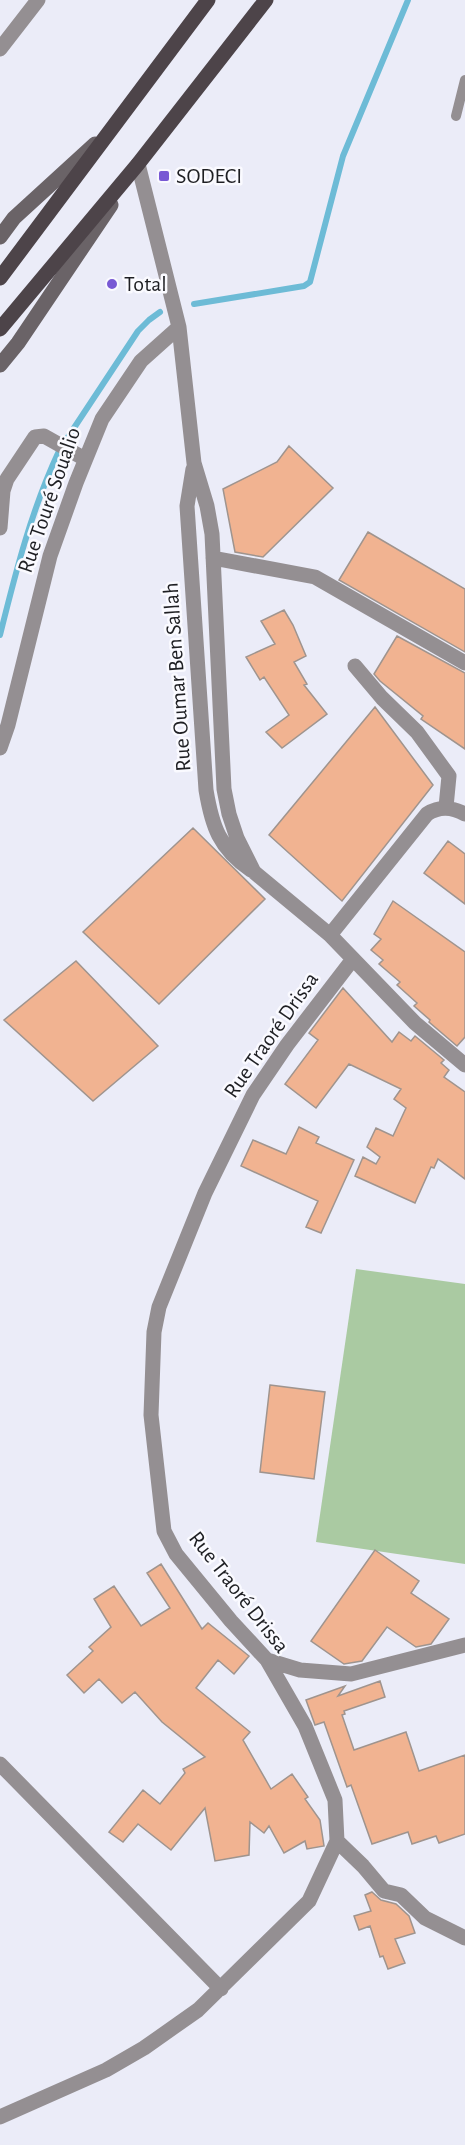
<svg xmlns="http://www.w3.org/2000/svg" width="465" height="2145" viewBox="0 0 465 2145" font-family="'Alegreya Sans',sans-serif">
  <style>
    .pitch { fill: #aacaa2 }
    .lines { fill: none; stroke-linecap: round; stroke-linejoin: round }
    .stream { stroke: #6dbbd6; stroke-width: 6 }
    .building { fill: #f1b391; stroke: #9f948e; stroke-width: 1.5 }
    .lane { stroke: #948f92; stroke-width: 10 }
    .street { stroke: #948f92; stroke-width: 15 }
    .secondary { stroke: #6a6367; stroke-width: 15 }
    .primary { stroke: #4d4449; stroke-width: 15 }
    .poi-dot { fill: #7859d4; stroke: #fafaff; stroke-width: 2 }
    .labels { text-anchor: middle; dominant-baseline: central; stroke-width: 5; stroke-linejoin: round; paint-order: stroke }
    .poi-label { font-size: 22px; fill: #1e1f23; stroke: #fafaff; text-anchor: start }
    .street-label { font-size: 22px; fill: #1e1f23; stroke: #fafaff }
  </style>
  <rect width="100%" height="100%" fill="#ebecf8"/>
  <!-- pitch -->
  <path class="pitch" d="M 356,1269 L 465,1284 L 465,1564 L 316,1542 Z"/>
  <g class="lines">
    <!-- stream -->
    <path class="stream" d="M 194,304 L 304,286 L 310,282 L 343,156 L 408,0
      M 66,440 L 138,331 L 149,320 L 160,312
      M 0,635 C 16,571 31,511 59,451"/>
  </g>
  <!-- building -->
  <path class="building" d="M 289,446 L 333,488 L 263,557 L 235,552 L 223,489 L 277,462 Z
    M 368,532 L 465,589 L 465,652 L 339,580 Z
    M 284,610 L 293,625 L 306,656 L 294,662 L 307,684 L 304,685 L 327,714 L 282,748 L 266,732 L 289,715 L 264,677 L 260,680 L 246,657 L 275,644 L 261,621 Z
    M 397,636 L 465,673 L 465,749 L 421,719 L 423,716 L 380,681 L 374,674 Z
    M 375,707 L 433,785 L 342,901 L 269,835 Z
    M 193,828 L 265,899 L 159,1004 L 83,932 Z
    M 448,841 L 465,854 L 465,904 L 424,873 Z
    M 393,901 L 465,952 L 465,1037 L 457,1046 L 429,1022 L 430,1020 L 414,1006 L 417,1003 L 397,985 L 400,982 L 379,964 L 383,960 L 371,950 L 381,939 L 374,934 Z
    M 76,961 L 158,1046 L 93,1101 L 4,1020 Z
    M 343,988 L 392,1042 L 399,1032 L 411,1041 L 415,1036 L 444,1060 L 441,1063 L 449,1070 L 444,1077 L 465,1092 L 465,1179 L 438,1159 L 434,1168 L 431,1167 L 415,1203 L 355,1176 L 363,1157 L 376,1164 L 380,1157 L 367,1147 L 376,1128 L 393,1136 L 406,1108 L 394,1099 L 401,1089 L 349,1064 L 316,1108 L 285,1084 L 318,1040 L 309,1033 Z
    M 299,1127 L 319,1137 L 316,1143 L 354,1160 L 321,1233 L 306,1227 L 318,1201 L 241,1166 L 253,1140 L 286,1154 Z
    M 270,1385 L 325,1392 L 314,1479 L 260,1472 Z
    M 375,1550 L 419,1581 L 411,1593 L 449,1619 L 431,1644 L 416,1647 L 387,1627 L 362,1661 L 344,1664 L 311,1641 Z
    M 161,1564 L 202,1629 L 208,1623 L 249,1656 L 234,1674 L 218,1660 L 196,1688 L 250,1732 L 243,1740 L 271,1789 L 292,1774 L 308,1797 L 305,1799 L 320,1820 L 324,1846 L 307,1849 L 305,1841 L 284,1853 L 269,1826 L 264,1833 L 250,1822 L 249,1855 L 215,1861 L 205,1808 L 171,1850 L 138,1824 L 123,1842 L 109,1832 L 143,1790 L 160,1804 L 185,1773 L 183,1769 L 205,1757 L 162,1722 L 135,1692 L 122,1703 L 99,1679 L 84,1693 L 67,1675 L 93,1651 L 89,1647 L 111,1627 L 94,1599 L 114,1586 L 141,1626 L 170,1608 L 147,1573 Z
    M 380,1681 L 385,1697 L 344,1711 L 345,1714 L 342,1715 L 354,1750 L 406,1732 L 419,1771 L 465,1755 L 465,1834 L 439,1843 L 436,1836 L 412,1844 L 408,1832 L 372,1844 L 351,1785 L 347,1787 L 324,1722 L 315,1725 L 306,1700 L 345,1686 L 338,1696 Z
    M 372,1892 L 381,1900 L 396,1904 L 409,1916 L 415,1933 L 395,1939 L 405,1963 L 388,1969 L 383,1956 L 380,1957 L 370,1926 L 359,1930 L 354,1916 L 371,1911 L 365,1895 Z"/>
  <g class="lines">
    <!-- lane -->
    <path class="lane" d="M 456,116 L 465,80"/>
    <!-- street -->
    <path class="street" d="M 0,49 L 38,0
      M 138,164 L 179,327 L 194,463 L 207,506 L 212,534 L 224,789 L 229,814 L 237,838 L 254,872 L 330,935 L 415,1023 L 465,1065
      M 193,469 L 187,506 L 206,790 C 212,826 219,848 251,870
      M 0,528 L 3,491 L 7,479 L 35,437 L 44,436 L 85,459
      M 213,558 L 315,577 L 465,663
      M 355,666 L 382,698 L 417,732 L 449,776 L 446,807
      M 0,748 L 8,725 L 50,556 L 76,483 L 102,419 L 141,361 L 179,327
      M 330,935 L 427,814 C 440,806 451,807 465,814
      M 353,959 L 287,1045 L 253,1095 L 205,1193 L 159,1307 L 154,1332 L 151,1415 L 164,1531 L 176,1554 L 231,1621 L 267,1660 L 305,1726 L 335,1800 L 337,1841 L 363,1866 L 384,1891 L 401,1895 L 425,1918 L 465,1938
      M 267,1660 L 300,1670 L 351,1674 L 465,1645
      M 0,1764 L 221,1989
      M 0,2117 L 106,2070 L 144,2048 L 198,2010 L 309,1901 L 337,1841"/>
    <!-- secondary -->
    <path class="secondary" d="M 0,237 L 14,218 L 95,144
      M 0,365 L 18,343 L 111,205"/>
    <!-- primary -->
    <path class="primary" d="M 0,278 L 208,0
      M 0,329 L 138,164 L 266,0"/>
  </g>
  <!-- markers -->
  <g class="poi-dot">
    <rect x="158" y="170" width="12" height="12" rx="3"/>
    <circle cx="112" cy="284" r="6"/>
  </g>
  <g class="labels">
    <!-- poi labels -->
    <g class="poi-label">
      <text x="176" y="176">SODECI</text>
      <text x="124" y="284">Total</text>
    </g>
    <!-- street labels -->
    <g class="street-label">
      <text transform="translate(49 500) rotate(-71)">Rue Touré Soualio</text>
      <text transform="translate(177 677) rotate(-94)">Rue Oumar Ben Sallah</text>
      <text transform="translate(271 1035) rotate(-55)">Rue Traoré Drissa</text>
      <text transform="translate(239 1592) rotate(52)">Rue Traoré Drissa</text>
    </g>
  </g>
</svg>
